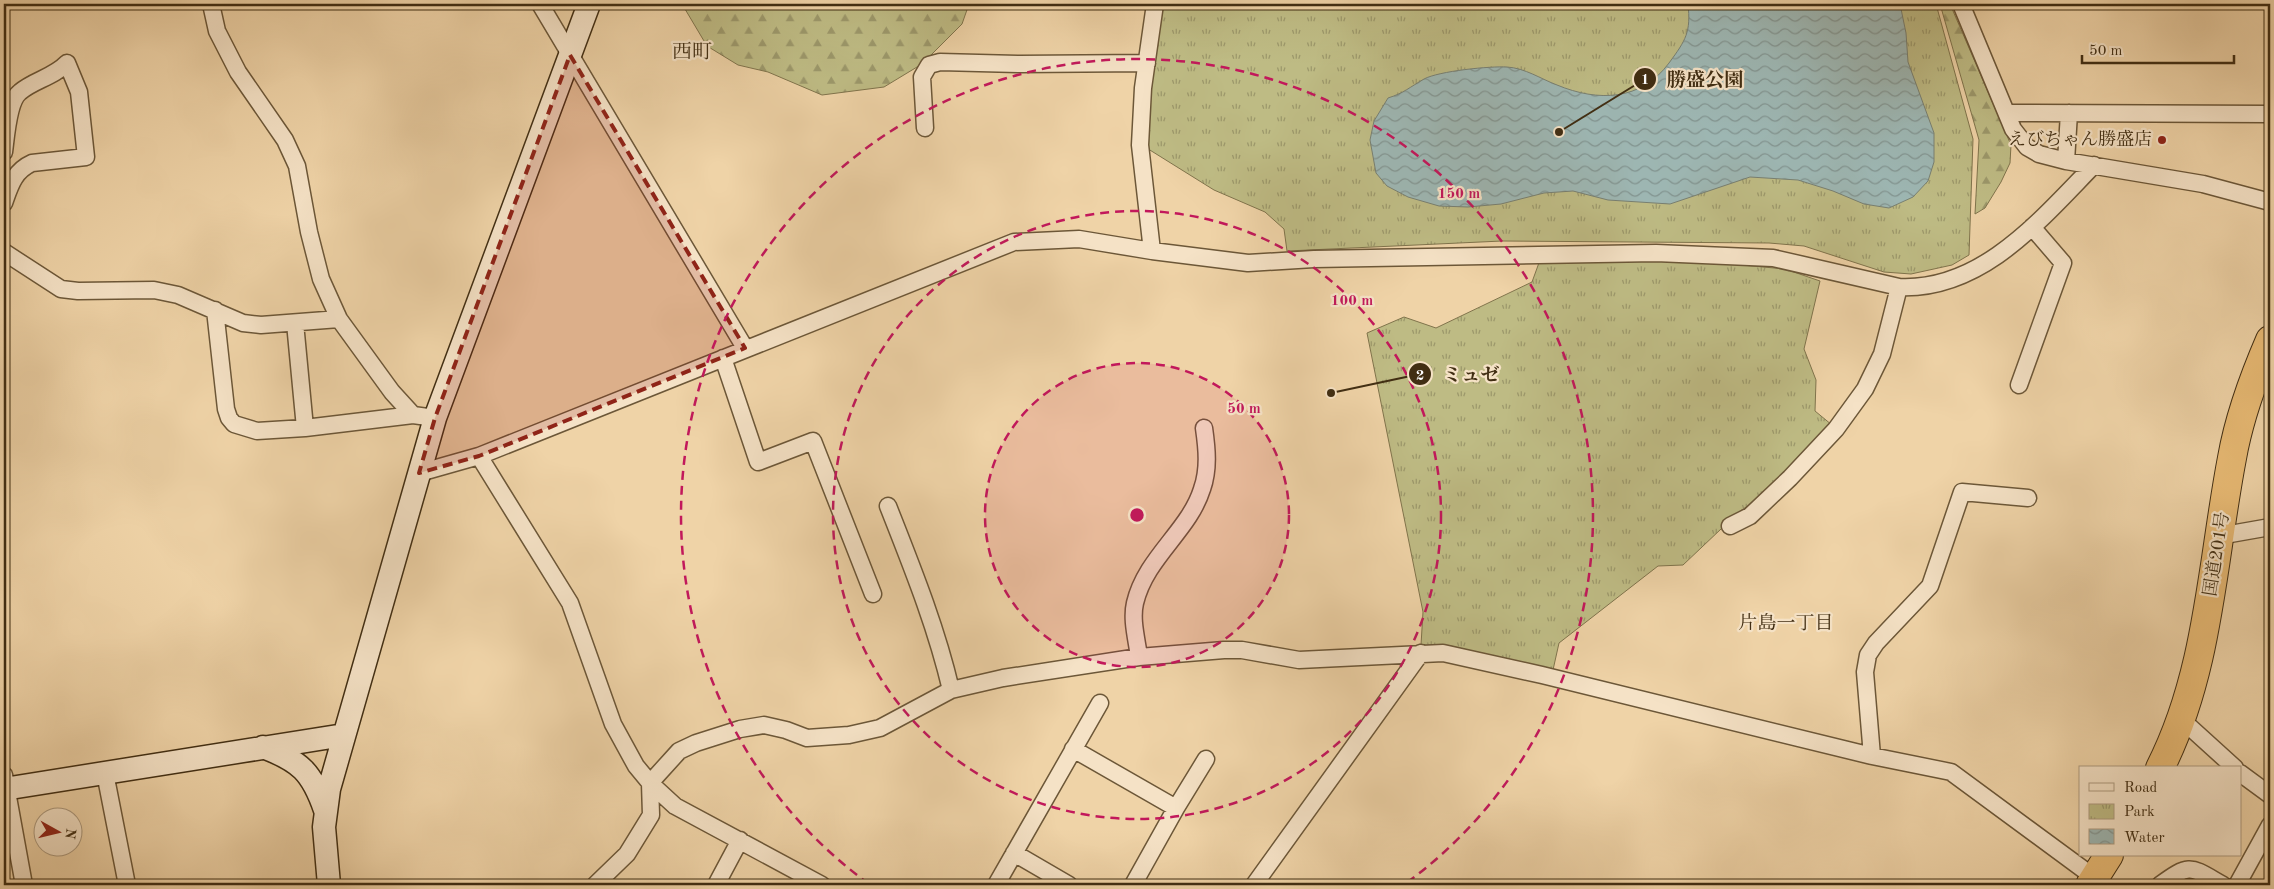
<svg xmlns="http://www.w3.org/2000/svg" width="2274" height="889" viewBox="0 0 2274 889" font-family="'Old Standard TT','Noto Serif JP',serif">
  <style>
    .forest { fill: url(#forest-firs); stroke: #80744c }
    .park { fill: url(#park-tufts); stroke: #80744c }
    .water { fill: url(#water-waves); stroke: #788072 }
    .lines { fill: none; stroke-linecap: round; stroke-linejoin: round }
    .street-casing { stroke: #6c5738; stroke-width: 19 }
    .secondary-casing { stroke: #412e13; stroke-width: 25 }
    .highway-casing { stroke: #412e13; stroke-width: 30 }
    .street { stroke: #f5e2c6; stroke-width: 16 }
    .secondary { stroke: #f5e2c6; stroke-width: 22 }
    .highway { stroke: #e8ba74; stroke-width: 28 }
    .marked { fill: #8f2418; fill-opacity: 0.2; stroke: #8f2418; stroke-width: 4; stroke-dasharray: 10 6; stroke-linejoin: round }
    .ring { fill: none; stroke: #c2185b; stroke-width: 2.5; stroke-dasharray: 9 6 }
    .poi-dot { fill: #8f2418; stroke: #f5e2c6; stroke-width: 2 }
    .labels { text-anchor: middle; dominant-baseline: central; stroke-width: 4.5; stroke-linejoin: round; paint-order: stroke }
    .poi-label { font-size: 18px; fill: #412e13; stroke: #f5e2c6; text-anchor: end }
    .street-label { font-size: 18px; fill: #412e13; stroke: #f5e2c6 }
    .neighbourhood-label { font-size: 19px; fill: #412e13; stroke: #f5e2c6 }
    .quarter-label { font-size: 20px; fill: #412e13; stroke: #f5e2c6 }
    .centre { fill: #c2185b; stroke: #f5e2c6; stroke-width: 2.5 }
    .ring-label { font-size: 15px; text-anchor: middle; font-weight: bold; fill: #c2185b; stroke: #f5e2c6; stroke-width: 4.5; stroke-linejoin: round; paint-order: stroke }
    .leader { fill: none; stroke: #412e13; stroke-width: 2 }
    .callout-dot { fill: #412e13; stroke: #f5e2c6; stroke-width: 2 }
    .mark-label { font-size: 15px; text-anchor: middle; font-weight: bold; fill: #fff }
    .callout-label { font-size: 19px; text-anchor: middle; font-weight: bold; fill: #412e13; stroke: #f5e2c6; stroke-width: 4.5; stroke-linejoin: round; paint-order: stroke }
  </style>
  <defs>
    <pattern id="forest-firs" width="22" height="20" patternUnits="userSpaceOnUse" patternTransform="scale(1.25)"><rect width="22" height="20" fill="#bebb84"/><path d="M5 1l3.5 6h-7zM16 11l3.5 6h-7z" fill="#9c986b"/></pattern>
    <pattern id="park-tufts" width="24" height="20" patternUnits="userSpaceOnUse" patternTransform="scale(1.25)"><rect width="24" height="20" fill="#bebb84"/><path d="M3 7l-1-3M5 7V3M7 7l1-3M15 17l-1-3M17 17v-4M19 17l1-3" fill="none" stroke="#9c986b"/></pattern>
    <pattern id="water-waves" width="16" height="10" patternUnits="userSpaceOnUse" patternTransform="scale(1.25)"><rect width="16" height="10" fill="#9db6b2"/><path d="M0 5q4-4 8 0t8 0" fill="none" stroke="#829490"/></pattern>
  </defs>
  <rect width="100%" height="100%" fill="#efd3a7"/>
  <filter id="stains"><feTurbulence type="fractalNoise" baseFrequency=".004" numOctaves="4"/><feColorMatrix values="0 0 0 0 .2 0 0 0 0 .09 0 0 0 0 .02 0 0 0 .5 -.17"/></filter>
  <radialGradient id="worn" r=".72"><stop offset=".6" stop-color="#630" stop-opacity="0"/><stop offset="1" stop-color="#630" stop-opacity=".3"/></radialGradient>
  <!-- forest -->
  <path class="forest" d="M 682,4 L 969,4 L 962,24 L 922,64 L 884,87 L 822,95 L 768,72 L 738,65 L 707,46 Z
    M 1940,4 L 1950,4 L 2011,145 L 2010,163 L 2001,182 L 1985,208 L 1975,214 L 1979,140 Z"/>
  <!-- park -->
  <path class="park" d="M 1161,4 L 1936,4 L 1973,139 L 1969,255 L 1952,265 L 1911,274 L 1884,272 L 1804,246 L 1769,243 L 1502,241 L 1287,251 L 1284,229 L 1265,212 L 1214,190 L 1145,147 Z
    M 1540,260 L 1661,260 L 1731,264 L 1785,269 L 1820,281 L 1804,349 L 1816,380 L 1815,411 L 1832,425 L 1759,499 L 1740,511 L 1683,565 L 1658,566 L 1559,643 L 1553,670 L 1451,646 L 1421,645 L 1423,612 L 1367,333 L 1404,317 L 1436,328 L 1532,282 Z"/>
  <!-- water -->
  <path class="water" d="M 1688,4 L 1900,4 L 1906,33 L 1908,62 L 1934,133 L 1934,162 L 1928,181 L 1913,197 L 1889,208 L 1864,204 L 1833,191 L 1798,180 L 1750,177 L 1670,204 L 1608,200 L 1573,191 L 1544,193 L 1501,204 L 1468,207 L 1439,206 L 1408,197 L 1387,186 L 1376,173 L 1370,140 L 1374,121 L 1388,98 C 1404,93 1410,87 1424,79 C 1439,71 1490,66 1507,67 C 1525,68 1541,79 1557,85 C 1598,102 1641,101 1669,63 C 1686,40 1691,32 1688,4 Z"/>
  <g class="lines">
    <!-- street casing -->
    <g class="street-casing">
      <path id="street" d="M 211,4 L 217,31 L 238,72 L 285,140 L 297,166 L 309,232 L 321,279 L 339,319 L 392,392 L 413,415 L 435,418
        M 540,4 L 745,348
        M 1961,4 L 2013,129 L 2027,147 L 2039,154 L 2066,161 L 2203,184 L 2270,202
        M 2007,113 L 2270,114
        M 925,128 L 922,77 L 929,65 L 940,62 L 1020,64 L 1147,63
        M 4,152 C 6,138 8,101 20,92 C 34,80 54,77 67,63 L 79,92 L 86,157 L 32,163 C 14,171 10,186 4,203
        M 2066,161 L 2069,113
        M 1152,251 L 1140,145 L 1143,88 L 1155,4
        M 4,252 L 61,289 L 78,291 L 154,290 L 178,295 L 243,323 L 261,325 L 339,319
        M 215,310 L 226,409 L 229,418 L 234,424 L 257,431 L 305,428 L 413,415
        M 295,323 L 305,428
        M 723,358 L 758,462 L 813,441 L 873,594
        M 2019,385 L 2063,263 L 2032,227
        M 479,456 L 570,603 L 613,724 L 636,766 L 650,783 L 675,806 L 822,885
        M 419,473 L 479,456 L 1014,242 L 1079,239 L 1152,251 L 1248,263 L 1314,259 L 1656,253 L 1773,258 L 1899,287 C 1982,291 2041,219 2094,165
        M 888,506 C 912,567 936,626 951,690
        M 1730,526 L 1750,516 L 1790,478 L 1836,429 L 1865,389 L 1882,354 L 1899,287
        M 2219,536 L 2270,527
        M 1139,657 C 1137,640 1131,620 1135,603 C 1146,557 1189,531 1202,489 C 1209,469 1207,449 1204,428
        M 2181,719 L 2235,768
        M 1073,749 L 1176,808 L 1133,885
        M 1872,756 L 1865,672 L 1868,655 L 1876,643 L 1930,586 L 1962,492 L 2028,498
        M 105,773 L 127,885
        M 2240,773 L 2270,795
        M 4,775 L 24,885
        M 1176,808 L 1206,759
        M 1014,853 L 1069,885
        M 595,885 L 627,854 L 651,815 L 650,783 L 679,751 L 696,743 L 740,729 L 764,725 L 786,730 L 807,738 L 849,735 L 880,728 L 951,690 L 1003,678 L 1139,657 L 1224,650 L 1242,650 L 1299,660 L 1443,653 L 1542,675 L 1872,756 L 1951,772 L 2095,878
        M 716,885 L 740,840
        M 996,885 L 1100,703
        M 1254,885 L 1421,653
        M 2160,885 C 2191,862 2191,867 2223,885
        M 2237,885 L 2270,825"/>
    </g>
    <!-- secondary casing -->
    <g class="secondary-casing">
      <path id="secondary" d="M 263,747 C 300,761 312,772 325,810
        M 4,789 L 344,735
        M 329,885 L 324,827 L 329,789 L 435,418 L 589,4"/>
    </g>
    <!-- highway casing -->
    <g class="highway-casing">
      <path id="highway" d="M 2160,768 C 2209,672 2212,562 2232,458 C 2239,418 2254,377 2270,340
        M 2090,885 L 2109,855"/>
    </g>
    <!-- street -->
    <use href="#street" class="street"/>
    <!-- secondary -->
    <use href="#secondary" class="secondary"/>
    <!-- highway -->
    <use href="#highway" class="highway"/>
  </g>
  <!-- marked area -->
  <path class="marked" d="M 570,55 L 745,348 L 479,456 L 419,473 L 435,418 Z"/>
  <!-- distance rings -->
  <circle cx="1137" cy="515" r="152" fill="#c2185b" fill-opacity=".12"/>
  <g class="ring">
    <circle cx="1137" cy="515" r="152"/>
    <circle cx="1137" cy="515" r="304"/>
    <path d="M869 884A456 456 0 1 1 1405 884"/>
  </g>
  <!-- markers -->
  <circle class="poi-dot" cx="2162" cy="140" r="5"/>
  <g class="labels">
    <!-- poi labels -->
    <g class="poi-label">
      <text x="2152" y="140">えびちゃん勝盛店</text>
    </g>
    <!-- street labels -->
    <g class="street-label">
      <text transform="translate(2217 554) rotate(-81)">国道201号</text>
    </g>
    <!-- neighbourhood labels -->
    <g class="neighbourhood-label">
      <text x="1786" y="624">片島一丁目</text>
    </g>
    <!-- quarter labels -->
    <g class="quarter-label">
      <text x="692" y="53">西町</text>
    </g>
  </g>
  <circle cx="1137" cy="515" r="8" class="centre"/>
  <g class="ring-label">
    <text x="1459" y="198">150 m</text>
    <text x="1352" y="305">100 m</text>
    <text x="1244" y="413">50 m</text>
  </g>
  <!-- callouts -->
  <path class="leader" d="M1559 132L1645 79M1331 393L1420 374"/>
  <g class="callout-dot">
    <circle cx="1559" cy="132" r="5"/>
    <circle cx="1331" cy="393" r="5"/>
    <circle cx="1645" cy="79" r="12"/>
    <circle cx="1420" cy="374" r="12"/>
  </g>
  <g class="mark-label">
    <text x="1645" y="84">1</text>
    <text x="1420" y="380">2</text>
  </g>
  <g class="callout-label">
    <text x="1705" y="86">勝盛公園</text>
    <text x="1471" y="381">ミュゼ</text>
  </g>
  <!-- margin -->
  <rect width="2274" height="889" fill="none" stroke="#efd3a7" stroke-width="20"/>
  <rect x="5" y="5" width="2264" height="879" fill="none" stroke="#412e13" stroke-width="2.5"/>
  <rect x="10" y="10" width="2254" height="869" fill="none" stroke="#412e13"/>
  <!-- legend -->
  <rect x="2079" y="766" width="162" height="90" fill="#f5e2c6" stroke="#ad9a7e"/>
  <rect x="2089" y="783" width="25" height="8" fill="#f5e2c6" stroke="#ad9a7e"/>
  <text x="2124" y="792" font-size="15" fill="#412e13">Road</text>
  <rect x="2089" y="804" width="25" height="15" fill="url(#park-tufts)" stroke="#ad9a7e"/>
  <text x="2124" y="816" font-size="15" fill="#412e13">Park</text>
  <rect x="2089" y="829" width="25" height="15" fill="url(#water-waves)" stroke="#ad9a7e"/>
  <text x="2124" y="842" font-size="15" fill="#412e13">Water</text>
  <!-- north arrow -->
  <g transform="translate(58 832) rotate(98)"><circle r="24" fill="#f5e2c6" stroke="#ad9a7e"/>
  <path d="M0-4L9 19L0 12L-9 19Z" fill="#8f2418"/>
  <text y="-8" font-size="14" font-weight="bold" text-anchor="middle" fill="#412e13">N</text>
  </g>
  <!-- scale -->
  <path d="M2082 55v8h152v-8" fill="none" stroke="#412e13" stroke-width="2.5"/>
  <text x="2089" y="55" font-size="15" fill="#412e13" stroke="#f5e2c6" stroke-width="4" paint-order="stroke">50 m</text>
  <rect width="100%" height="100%" filter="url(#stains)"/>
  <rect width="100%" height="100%" fill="url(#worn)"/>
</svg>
